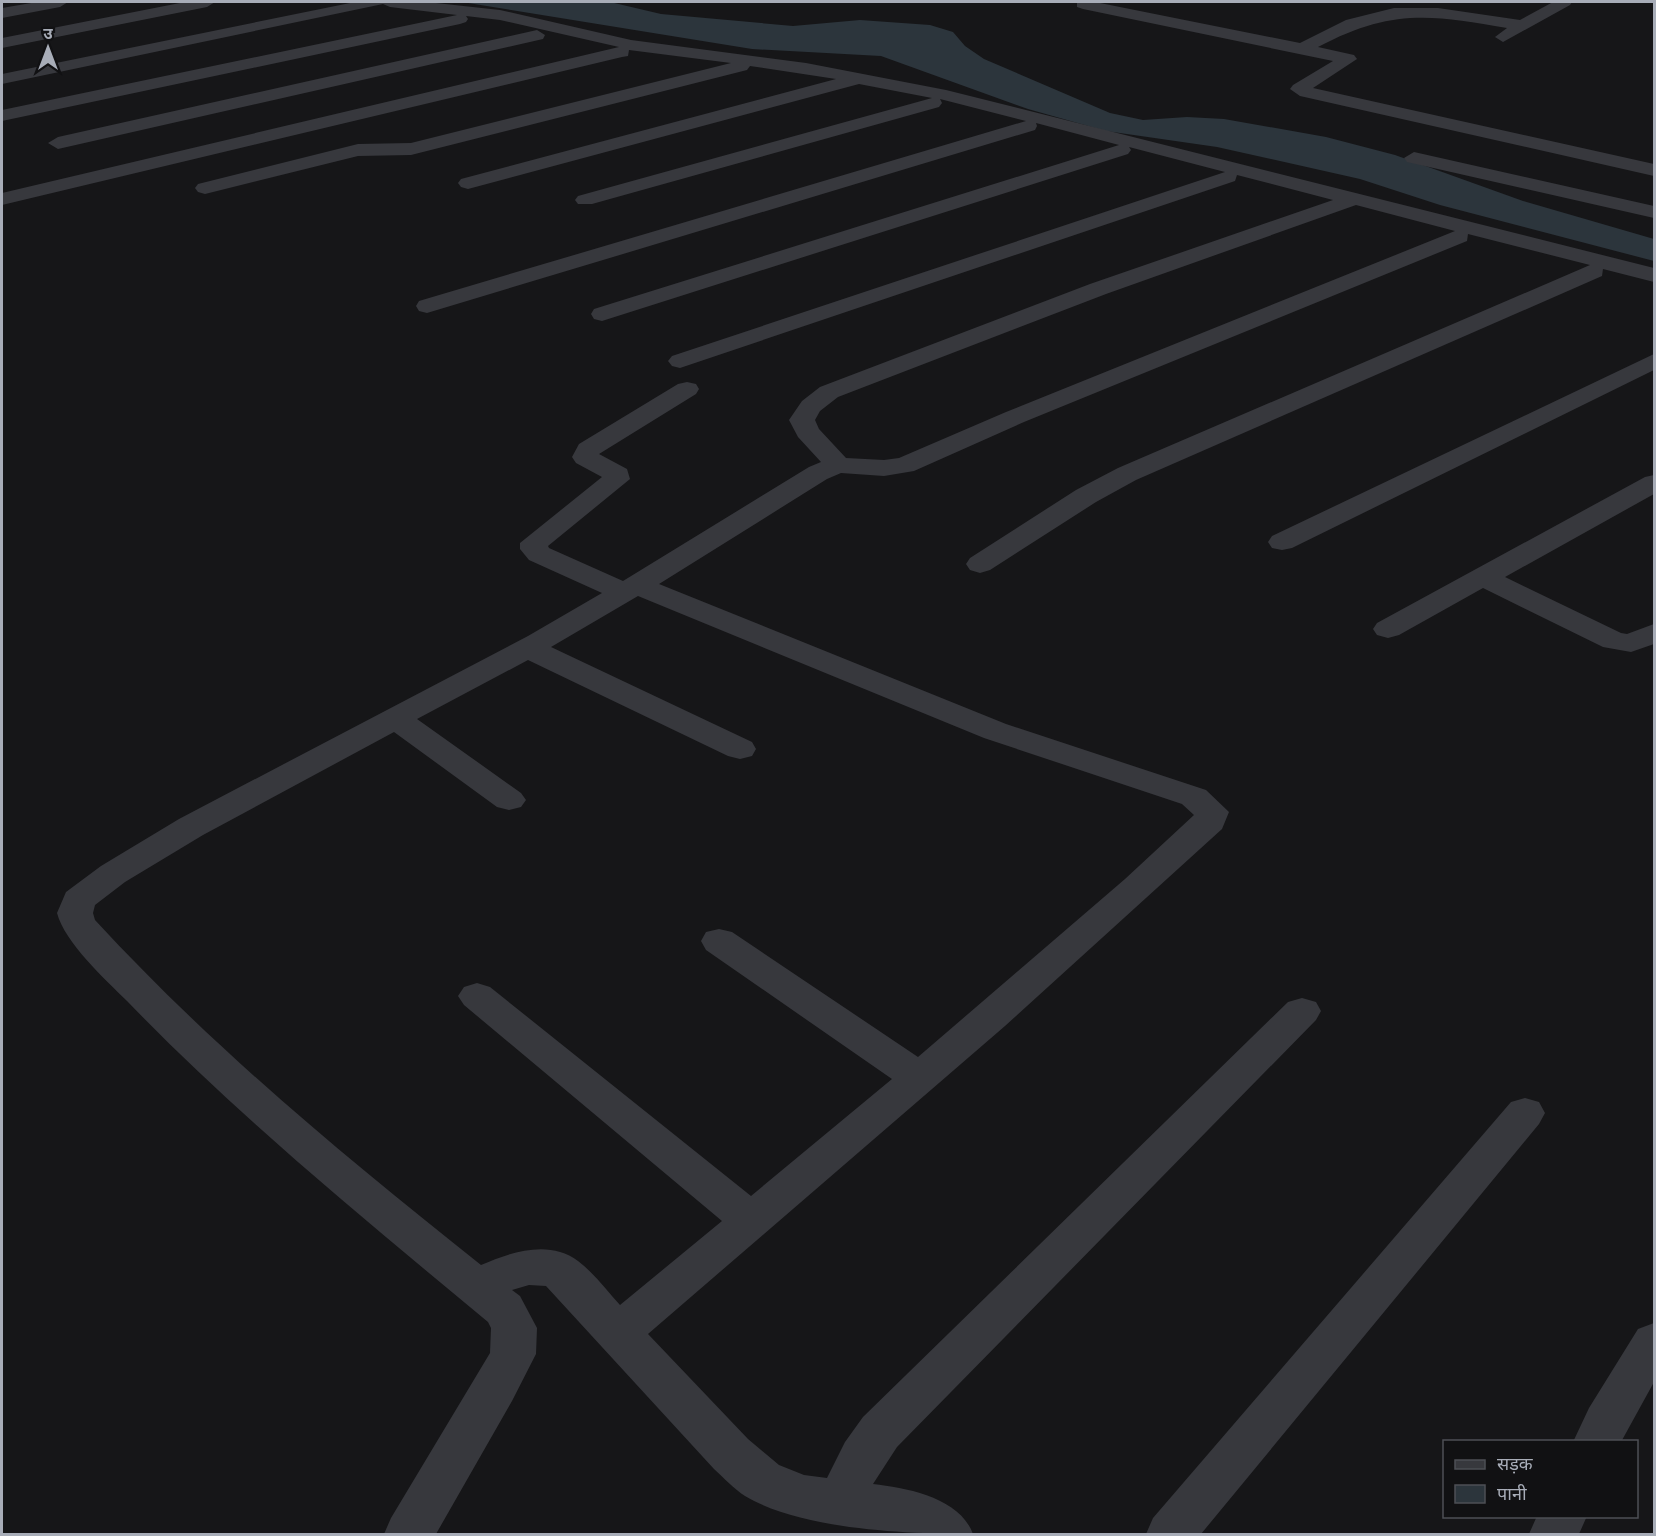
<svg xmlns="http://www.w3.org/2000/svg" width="1656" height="1536" viewBox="0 0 1656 1536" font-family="'DejaVu Sans','Noto Sans Devanagari',sans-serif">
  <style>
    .water { fill: #2c353c }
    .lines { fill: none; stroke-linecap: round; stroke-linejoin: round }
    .minor { fill: #37383d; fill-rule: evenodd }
  </style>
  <rect width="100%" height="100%" fill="#161618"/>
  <!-- water -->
  <path class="water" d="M 462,2 L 610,2 L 661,14 L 793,26 L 860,20 L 930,25 L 953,32 L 965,46 L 984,59 L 1110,113 L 1143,120 L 1187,117 L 1224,119 L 1326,137 L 1395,155 L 1523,201 L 1654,239 L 1654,261 L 1440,205 L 1360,179 L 1217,147 L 1106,131 L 1028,109 L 881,56 L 752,49 Z"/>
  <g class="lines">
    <!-- minor -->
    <path class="minor" d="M 37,2 L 68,2 L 60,7 L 2,18 L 2,8 Z
      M 185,2 L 215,2 L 207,7 L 2,48 L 2,38 Z
      M 355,2 L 427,2 L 500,10 L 631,40 L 806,63 L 946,90 L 1654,268 L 1654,282 L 1603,269 L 1602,276 L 1136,480 L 1096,502 L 990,570 L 980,573 L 970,570 L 966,564 L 970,558 L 1076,490 L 1118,468 L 1590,265 L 1468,234 L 1467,241 L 1024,422 L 914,471 L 884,476 L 841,473 L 827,479 L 659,584 L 1006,724 L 1206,790 L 1229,812 L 1222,829 L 1005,1026 L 648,1334 L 748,1439 L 779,1465 L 804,1475 L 827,1478 L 845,1442 L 863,1417 L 1288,1002 L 1302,998 L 1316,1002 L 1321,1011 L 1316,1020 L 897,1447 L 873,1484 C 908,1488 960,1498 973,1534 C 908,1534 802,1530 745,1496 C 734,1489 724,1478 714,1469 L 546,1286 L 529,1285 L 512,1290 L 520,1296 L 537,1328 L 536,1354 L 512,1401 L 436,1534 L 384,1534 L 391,1518 L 490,1353 L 491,1328 L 488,1322 C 364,1219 239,1117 127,1001 C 105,979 65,943 57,913 L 66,892 L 101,866 L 179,819 L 528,636 L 602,593 L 529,560 L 520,549 L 520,543 L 602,477 L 576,463 L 572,457 L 579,444 L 678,384 L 687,382 L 696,384 L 699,389 L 696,394 L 599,454 L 627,469 L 630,479 L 548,546 L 549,548 L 623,581 L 809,467 L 821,462 L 798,437 L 789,420 L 802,401 L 820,387 L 1090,284 L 1333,200 L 1237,175 L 1235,181 L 680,368 L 672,366 L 668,361 L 672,356 L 1225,172 L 1129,147 L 1131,150 L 1128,154 L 602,321 L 594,319 L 591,314 L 594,309 L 1119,145 L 1036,123 L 1037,126 L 1035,130 L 427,313 L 419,311 L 416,306 L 419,301 L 1026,121 L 940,99 L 942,103 L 939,107 L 592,204 L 578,204 L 575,200 L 578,196 L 932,98 L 859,84 L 468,189 L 461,187 L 458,183 L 461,179 L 836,79 L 750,66 L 747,70 L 411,155 L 358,156 L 205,194 L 198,192 L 195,188 L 198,184 L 358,144 L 411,143 L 731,63 L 629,50 L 628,56 L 622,57 L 2,205 L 2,193 L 619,47 L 500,20 L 466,16 L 468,19 L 466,22 L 460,24 L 2,121 L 2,110 L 457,15 L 390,7 L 383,4 L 2,84 L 2,74 ZM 1356,205 L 1455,231 L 1006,412 L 899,458 L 884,460 L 846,458 L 819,429 L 815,420 L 820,411 L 838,397 L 1106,294 ZM 638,596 L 984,738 L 1182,804 L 1194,815 L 1125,879 L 918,1057 L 732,932 L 719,929 L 706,932 L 701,941 L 706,950 L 892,1079 L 751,1196 L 490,987 L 477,983 L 464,987 L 458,996 L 464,1005 L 722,1221 L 620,1305 C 607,1291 594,1273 578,1261 C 549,1239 511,1252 481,1265 C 345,1157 213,1048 95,920 L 93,913 L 95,905 L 125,882 L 203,835 L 394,732 L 497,807 L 509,810 L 521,807 L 526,800 L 521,793 L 417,719 L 528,660 L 728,756 L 740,759 L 752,756 L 756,749 L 752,742 L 551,647 Z
      M 1077,2 L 1095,2 L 1300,43 L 1346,20 L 1394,8 L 1438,8 L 1520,20 L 1553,2 L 1572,2 L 1570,5 L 1503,42 L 1495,37 L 1507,28 C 1430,14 1389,9 1318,47 L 1354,55 L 1357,59 L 1313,88 L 1654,164 L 1654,176 L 1300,96 L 1290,89 L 1293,85 L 1333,61 L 1083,9 L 1077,7 Z
      M 537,30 L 545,35 L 543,39 L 58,149 L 48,143 L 58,137 Z
      M 1414,152 L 1654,206 L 1654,218 L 1407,162 L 1404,158 Z
      M 1654,354 L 1654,370 L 1292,548 L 1282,550 L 1272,548 L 1268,542 L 1272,536 Z
      M 1654,475 L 1654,494 L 1505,577 L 1621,633 L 1627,634 L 1654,624 L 1654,644 L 1631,652 L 1603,647 L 1483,588 L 1399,635 L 1388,638 L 1377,635 L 1373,629 L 1377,623 L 1645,477 Z
      M 1525,1098 L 1539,1102 L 1545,1113 L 1539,1124 L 1201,1534 L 1146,1534 L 1153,1518 L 1511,1102 Z
      M 1654,1323 L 1654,1382 L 1621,1442 L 1573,1442 L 1589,1408 L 1638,1329 Z
      M 1537,1516 L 1587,1516 L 1579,1534 L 1529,1534 Z"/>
  </g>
  <!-- border -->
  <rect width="1656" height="1536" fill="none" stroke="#a8adb8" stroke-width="6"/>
  <!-- legend -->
  <rect x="1443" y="1440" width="195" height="78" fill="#111113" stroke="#4d4f55" stroke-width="1.5"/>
  <rect x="1455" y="1460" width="30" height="9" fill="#37383d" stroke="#4d4f55" stroke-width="1.5"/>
  <text x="1497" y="1470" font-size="18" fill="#a8adb8">सड़क</text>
  <rect x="1455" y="1485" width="30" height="18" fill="#2c353c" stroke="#4d4f55" stroke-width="1.5"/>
  <text x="1497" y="1500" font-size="18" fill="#a8adb8">पानी</text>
  <!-- north arrow -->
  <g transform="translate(48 48)" stroke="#111113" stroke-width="4.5" paint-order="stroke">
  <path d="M0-4.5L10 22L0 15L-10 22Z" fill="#a8adb8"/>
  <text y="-9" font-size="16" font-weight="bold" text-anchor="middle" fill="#a8adb8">उ</text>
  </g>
</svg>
